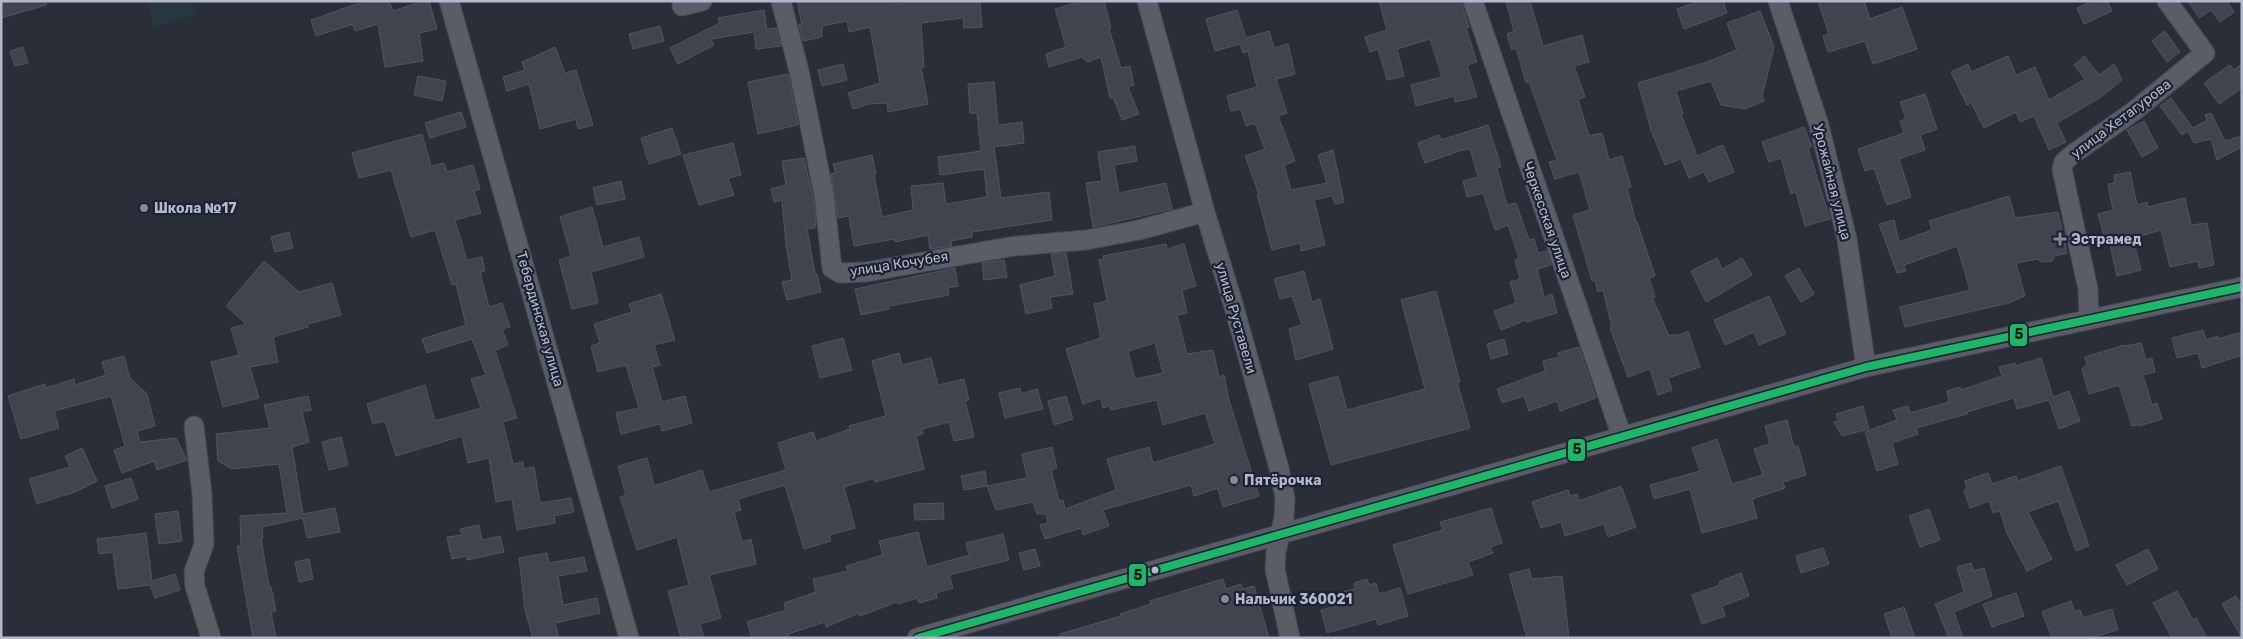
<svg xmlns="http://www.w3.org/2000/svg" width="2243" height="639" viewBox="0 0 2243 639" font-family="Rubik,sans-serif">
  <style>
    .green { fill: #26383f }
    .building { fill: #41444e; stroke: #515560; fill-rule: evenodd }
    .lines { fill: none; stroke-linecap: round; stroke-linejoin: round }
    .minor-casing { stroke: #464952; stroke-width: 21 }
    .minor { stroke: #5a5c66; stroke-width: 19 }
    .bus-1-casing { stroke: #1c2234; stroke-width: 11 }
    .bus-1 { stroke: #1ab867; stroke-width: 8 }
    .poi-dot { fill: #838897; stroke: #1c2234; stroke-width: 2 }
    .bus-dot { fill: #b3b8ca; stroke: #1c2234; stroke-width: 2 }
    .labels { text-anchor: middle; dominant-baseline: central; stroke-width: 4.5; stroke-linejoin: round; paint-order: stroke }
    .street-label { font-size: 14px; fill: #b3b8ca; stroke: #1c2234 }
    .poi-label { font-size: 14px; font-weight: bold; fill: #b3b8ca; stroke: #1c2234; text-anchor: start }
    .line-badge { stroke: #1c2234; stroke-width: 2 }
    .pale-badge-label { font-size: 14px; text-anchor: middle; font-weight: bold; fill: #111 }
  </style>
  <rect width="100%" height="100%" fill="#292e39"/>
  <!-- green -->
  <path class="green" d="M 147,1 L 192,1 L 196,14 L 154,27 Z"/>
  <!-- building -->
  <path class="building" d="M 1,1 L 46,1 L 46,5 L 1,18 Z
    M 365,1 L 389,1 L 393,11 L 423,1 L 429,1 L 437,29 L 419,33 L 423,61 L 385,67 L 378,24 L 355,31 L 353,24 L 316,36 L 311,20 Z
    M 797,1 L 895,1 L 896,4 L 908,1 L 980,1 L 982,27 L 964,28 L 963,18 L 921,23 L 924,67 L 921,67 L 928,104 L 888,112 L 887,103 L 869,104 L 853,109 L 848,93 L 880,83 L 870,27 L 849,32 L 847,21 L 822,26 L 822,37 L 803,41 L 799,24 L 802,24 Z
    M 1083,1 L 1104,1 L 1111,28 L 1109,29 L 1121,68 L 1130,66 L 1134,85 L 1128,87 L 1139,114 L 1122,120 L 1113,97 L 1110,98 L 1101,57 L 1087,62 L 1082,57 L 1049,67 L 1046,54 L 1066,47 L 1055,9 Z
    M 1379,1 L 1461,1 L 1469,27 L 1466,28 L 1477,62 L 1467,65 L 1477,97 L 1455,102 L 1454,96 L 1416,106 L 1411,85 L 1442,77 L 1430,39 L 1397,49 L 1404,76 L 1387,80 L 1378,49 L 1370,52 L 1365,37 L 1387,30 Z
    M 1506,1 L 1530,1 L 1543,46 L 1582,35 L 1589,62 L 1574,66 L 1585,97 L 1578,99 L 1589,136 L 1602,133 L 1609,160 L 1622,156 L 1631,187 L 1627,188 L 1636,222 L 1637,222 L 1655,276 L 1649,278 L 1655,297 L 1652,297 L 1669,336 L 1676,334 L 1677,336 L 1688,331 L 1700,367 L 1668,378 L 1672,390 L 1658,395 L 1650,369 L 1628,377 L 1610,328 L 1612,327 L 1603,290 L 1598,292 L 1595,280 L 1592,281 L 1573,215 L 1590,210 L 1579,172 L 1555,179 L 1549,162 L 1557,160 L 1529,82 L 1526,83 L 1516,48 L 1512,50 L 1507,34 L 1514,31 Z
    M 1700,1 L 1723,1 L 1727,13 L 1684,29 L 1677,9 Z
    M 1818,1 L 1864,1 L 1870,19 L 1902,7 L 1917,49 L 1873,64 L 1865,41 L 1828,52 L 1823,36 L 1829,34 Z
    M 2093,1 L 2107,1 L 2112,11 L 2084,24 L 2077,8 Z
    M 2188,1 L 2227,1 L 2234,12 L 2220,22 L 2211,10 L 2199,18 Z
    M 764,10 L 767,29 L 776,28 L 781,46 L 756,49 L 754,32 L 711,39 L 714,45 L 678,64 L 670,48 L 720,23 L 718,18 Z
    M 1237,10 L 1246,38 L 1269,31 L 1274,48 L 1288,44 L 1295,74 L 1276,79 L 1287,113 L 1278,116 L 1295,161 L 1284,165 L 1291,190 L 1327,183 L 1318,155 L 1333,150 L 1344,202 L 1335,204 L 1332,196 L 1314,200 L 1325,245 L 1301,251 L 1300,243 L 1272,250 L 1257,194 L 1259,194 L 1245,156 L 1265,149 L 1255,123 L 1246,126 L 1241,109 L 1231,111 L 1227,96 L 1257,87 L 1248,51 L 1243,53 L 1240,44 L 1215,51 L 1206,19 Z
    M 1760,11 L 1774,47 L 1762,96 L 1764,101 L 1745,109 L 1721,105 L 1711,81 L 1676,91 L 1683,114 L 1681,114 L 1697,156 L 1723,145 L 1734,172 L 1709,182 L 1704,172 L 1689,178 L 1681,159 L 1665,165 L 1651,130 L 1638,83 L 1704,63 L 1737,50 L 1727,23 Z
    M 660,26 L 664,41 L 633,49 L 629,34 Z
    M 2165,31 L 2180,52 L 2167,62 L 2152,41 Z
    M 23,47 L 28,63 L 15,66 L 10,51 Z
    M 555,47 L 565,73 L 576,70 L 593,125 L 578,129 L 576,119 L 540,129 L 529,84 L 507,91 L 503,77 L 525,70 L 522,62 Z
    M 2008,56 L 2016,75 L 2035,67 L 2049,100 L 2085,79 L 2074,65 L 2084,56 L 2099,75 L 2114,64 L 2122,80 L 2101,97 L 2057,123 L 2066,142 L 2049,150 L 2034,116 L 2020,122 L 2016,112 L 1984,128 L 1971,103 L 1967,105 L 1951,72 L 1968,64 L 1971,72 Z
    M 843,64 L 847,80 L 822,86 L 818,70 Z
    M 2242,64 L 2242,88 L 2219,104 L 2204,83 L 2230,65 L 2234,70 Z
    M 788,74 L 798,125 L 758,134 L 748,82 Z
    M 418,76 L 446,81 L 442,101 L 414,95 Z
    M 994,82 L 998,125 L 1022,122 L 1024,143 L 994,147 L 1001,198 L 1049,192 L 1052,220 L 972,232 L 972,237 L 951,241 L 952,246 L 930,249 L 928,235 L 895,242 L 894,239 L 854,246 L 849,216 L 838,218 L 831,174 L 836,173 L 833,164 L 872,155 L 876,174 L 874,174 L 882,217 L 913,210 L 911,186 L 943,183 L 946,204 L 987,197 L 984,169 L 940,175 L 938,157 L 981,151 L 977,113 L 970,113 L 968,84 Z
    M 1925,94 L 1937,129 L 1920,135 L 1925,150 L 1899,159 L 1911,197 L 1887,205 L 1874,168 L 1865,171 L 1858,149 L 1904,133 L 1900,121 L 1906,119 L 1900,102 Z
    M 2171,98 L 2193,128 L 2207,120 L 2205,115 L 2211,113 L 2225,141 L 2242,136 L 2242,147 L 2217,160 L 2211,139 L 2194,143 L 2188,131 L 2182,135 L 2160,106 Z
    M 461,112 L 466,127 L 430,138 L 425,123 Z
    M 2144,121 L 2158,148 L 2142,157 L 2127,130 Z
    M 1488,125 L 1501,167 L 1497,168 L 1507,205 L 1516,203 L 1529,240 L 1534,239 L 1538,253 L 1546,251 L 1551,265 L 1537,269 L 1544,297 L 1552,294 L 1557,313 L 1527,322 L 1526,320 L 1501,330 L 1494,311 L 1516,303 L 1510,282 L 1520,279 L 1515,260 L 1519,258 L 1508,225 L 1495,230 L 1483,193 L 1467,197 L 1463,181 L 1478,177 L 1470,149 L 1462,150 L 1425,163 L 1418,143 L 1439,135 L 1441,140 Z
    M 1804,127 L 1812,147 L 1808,148 L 1830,219 L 1805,226 L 1796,192 L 1791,194 L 1781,158 L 1769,162 L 1762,142 Z
    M 672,128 L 681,154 L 649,164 L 641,138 Z
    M 422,134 L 431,166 L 444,163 L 447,172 L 473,165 L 480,189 L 474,191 L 481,213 L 455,220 L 467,260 L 482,257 L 485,271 L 480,272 L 489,307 L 502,303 L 510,327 L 502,329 L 508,345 L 495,350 L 517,418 L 503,422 L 513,464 L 523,462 L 524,469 L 534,467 L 540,503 L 571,498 L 574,512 L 554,516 L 555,523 L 517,530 L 512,499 L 496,502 L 489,458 L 468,463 L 462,436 L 396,456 L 385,421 L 373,424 L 367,404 L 425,385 L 435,421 L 481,408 L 471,379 L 486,375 L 472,339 L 427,353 L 422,339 L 466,325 L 456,284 L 452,285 L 435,230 L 411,237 L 391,170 L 359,178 L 352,153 Z
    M 733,143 L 741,175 L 728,178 L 734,195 L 699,205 L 683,155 Z
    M 1135,146 L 1137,161 L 1114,165 L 1119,193 L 1166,183 L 1172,209 L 1093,227 L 1086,183 L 1102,181 L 1098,152 Z
    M 804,158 L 813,197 L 816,222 L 815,228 L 807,229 L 815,274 L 817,274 L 821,292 L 787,300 L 782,282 L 792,280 L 786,245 L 782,200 L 774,202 L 771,189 L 786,185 L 782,161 Z
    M 2130,172 L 2137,205 L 2147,202 L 2148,207 L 2185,198 L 2191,225 L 2207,223 L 2214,265 L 2199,268 L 2198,261 L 2170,267 L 2161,230 L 2133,238 L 2141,270 L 2117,276 L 2108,235 L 2104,236 L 2098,214 L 2113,210 L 2108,184 L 2115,183 L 2114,175 Z
    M 621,181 L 625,199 L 597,205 L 593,188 Z
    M 2009,196 L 2015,218 L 2058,212 L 2067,253 L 2055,256 L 2052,261 L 2041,262 L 2037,259 L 2016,263 L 2025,296 L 2008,303 L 1905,327 L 1900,307 L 1970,290 L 1957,246 L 1904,265 L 1906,271 L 1897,273 L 1879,224 L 1894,220 L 1899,242 L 1932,230 L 1929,221 Z
    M 592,207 L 603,247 L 639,237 L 644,257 L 591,272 L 598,303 L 572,309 L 559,260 L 571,256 L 560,217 Z
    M 289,232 L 293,248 L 275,252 L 271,237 Z
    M 1166,244 L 1167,249 L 1184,244 L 1196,286 L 1182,290 L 1187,313 L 1177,315 L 1187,354 L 1213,350 L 1219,377 L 1224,375 L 1229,400 L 1259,496 L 1223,507 L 1218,488 L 1194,496 L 1191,485 L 1103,510 L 1109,526 L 1083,535 L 1081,528 L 1045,539 L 1040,525 L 1048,523 L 1046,514 L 1037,514 L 1033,502 L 996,510 L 987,486 L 1027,478 L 1022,454 L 1052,447 L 1057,468 L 1051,470 L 1059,501 L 1063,500 L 1065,509 L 1116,490 L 1107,459 L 1149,447 L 1153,463 L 1215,444 L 1205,413 L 1163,425 L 1157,400 L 1111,410 L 1110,406 L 1103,408 L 1101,398 L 1083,404 L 1066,349 L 1101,338 L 1094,304 L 1107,301 L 1099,260 L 1104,259 L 1103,256 ZM 1155,343 L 1163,373 L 1135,379 L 1128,351 Z
    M 1066,253 L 1073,294 L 1050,297 L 1052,308 L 1026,314 L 1020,285 L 1055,276 L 1051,254 Z
    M 1717,258 L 1722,269 L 1742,258 L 1752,275 L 1706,302 L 1691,271 Z
    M 1004,260 L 1007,277 L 984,280 L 982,263 Z
    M 264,261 L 299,292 L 332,283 L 341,315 L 308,324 L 308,327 L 273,337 L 278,362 L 250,367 L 259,398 L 223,407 L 211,362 L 239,355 L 231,328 L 246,324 L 226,306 Z
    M 955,268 L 958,286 L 948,288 L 949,295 L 889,306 L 889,309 L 861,315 L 855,289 Z
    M 1799,268 L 1814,294 L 1801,302 L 1785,276 Z
    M 1304,271 L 1312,302 L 1320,299 L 1333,349 L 1296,360 L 1289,329 L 1302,325 L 1292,296 L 1280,299 L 1274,279 Z
    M 1436,291 L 1460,382 L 1457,382 L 1470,428 L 1331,465 L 1309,384 L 1338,376 L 1347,410 L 1425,389 L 1401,300 Z
    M 661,294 L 675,340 L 654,345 L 660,365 L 652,367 L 662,402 L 685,396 L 692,423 L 662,431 L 660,424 L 621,434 L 616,413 L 639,408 L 626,365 L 598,372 L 591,346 L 600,343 L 594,324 L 632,312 L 629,304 Z
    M 1769,296 L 1786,334 L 1759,345 L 1754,332 L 1725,345 L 1714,320 Z
    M 2203,330 L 2206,340 L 2218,336 L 2218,339 L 2242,332 L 2242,355 L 2202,368 L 2198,353 L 2177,358 L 2172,338 Z
    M 843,338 L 852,370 L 820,378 L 812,346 Z
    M 1504,339 L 1508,354 L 1491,359 L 1487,344 Z
    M 2141,343 L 2146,360 L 2152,358 L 2155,372 L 2143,375 L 2152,405 L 2157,403 L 2162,419 L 2139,426 L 2137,425 L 2132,426 L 2119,385 L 2089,394 L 2082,369 L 2087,364 L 2085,357 L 2125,345 L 2125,346 Z
    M 1579,347 L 1596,398 L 1560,411 L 1557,401 L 1529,411 L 1524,396 L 1502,403 L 1497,389 L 1545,371 L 1543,361 L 1559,357 L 1558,353 Z
    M 899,353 L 902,365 L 931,358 L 938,385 L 964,379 L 969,400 L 965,401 L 974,437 L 954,441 L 949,422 L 922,429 L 923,434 L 916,436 L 924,469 L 875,482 L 874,478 L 844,487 L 855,528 L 829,535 L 831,541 L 804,549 L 785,485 L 738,499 L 741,510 L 734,512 L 742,542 L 751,539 L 756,564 L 709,575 L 721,618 L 700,624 L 704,638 L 681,638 L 668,591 L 689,585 L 677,537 L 637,550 L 620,497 L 626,495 L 618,466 L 647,458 L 654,486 L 702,470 L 709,492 L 786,470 L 778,443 L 813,432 L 816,441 L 850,429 L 849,426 L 886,416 L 872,361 Z
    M 124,356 L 130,378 L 147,394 L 155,426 L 137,431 L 140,442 L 176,438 L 187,460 L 157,470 L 154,461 L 122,473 L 114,450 L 125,446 L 111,396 L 54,411 L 59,428 L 21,439 L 8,396 L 45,384 L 46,388 L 74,379 L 75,385 L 106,375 L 102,362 Z
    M 2041,358 L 2053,397 L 2069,391 L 2080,421 L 2059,429 L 2049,400 L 2017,409 L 2014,398 L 1967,412 L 1967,414 L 1916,428 L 1918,434 L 1892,443 L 1898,464 L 1877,471 L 1865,432 L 1897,420 L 1893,410 L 1908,406 L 1910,413 L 1949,402 L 1947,391 L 1960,387 L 1961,390 L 2002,376 L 1999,367 L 2015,363 L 2015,366 Z
    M 1020,388 L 1021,394 L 1037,389 L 1043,409 L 1005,418 L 999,393 Z
    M 308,396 L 311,410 L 302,412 L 309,442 L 292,447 L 303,514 L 335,508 L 340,532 L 307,538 L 303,518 L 262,527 L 263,538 L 261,538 L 269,587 L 271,587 L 276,611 L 271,612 L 276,638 L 253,638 L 237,546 L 241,546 L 240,516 L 287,513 L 279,464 L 232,469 L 218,461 L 216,434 L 270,428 L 264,405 Z
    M 1066,396 L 1073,419 L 1054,425 L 1048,401 Z
    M 1863,406 L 1869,429 L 1842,436 L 1834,422 L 1838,421 L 1836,414 Z
    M 1787,420 L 1794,447 L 1798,446 L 1806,475 L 1783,482 L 1785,488 L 1752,499 L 1757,518 L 1702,533 L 1690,489 L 1654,499 L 1650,485 L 1700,471 L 1692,448 L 1717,439 L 1732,484 L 1763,475 L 1754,449 L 1770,444 L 1765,426 Z
    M 341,437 L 348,465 L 329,470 L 322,442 Z
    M 82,448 L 97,481 L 75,492 L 37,504 L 29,479 L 70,467 L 65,456 Z
    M 2061,466 L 2089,546 L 2076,551 L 2058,501 L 2028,512 L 2052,559 L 2027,571 L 2007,533 L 2000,511 L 1993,513 L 1989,501 L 1970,508 L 1964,490 L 1967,489 L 1965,481 L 1988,473 L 1992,484 L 2016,476 L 2018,481 Z
    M 985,471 L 987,486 L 964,490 L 961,476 Z
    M 131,478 L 138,499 L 112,508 L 105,486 Z
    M 1621,486 L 1636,527 L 1608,537 L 1604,524 L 1565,536 L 1561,522 L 1541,528 L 1532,502 L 1568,490 L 1570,496 L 1577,494 L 1579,501 Z
    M 943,503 L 944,519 L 915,520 L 914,504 Z
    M 1491,508 L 1502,543 L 1490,547 L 1493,553 L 1468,562 L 1473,575 L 1408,594 L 1393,545 L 1443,530 L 1440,522 Z
    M 1929,509 L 1940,540 L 1920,547 L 1909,516 Z
    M 178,511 L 182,541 L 159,544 L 155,514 Z
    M 479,525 L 482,540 L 500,536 L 504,552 L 467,560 L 467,556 L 452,559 L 447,537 L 462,535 L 460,529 Z
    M 918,532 L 927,567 L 969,555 L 966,543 L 1003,534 L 1009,560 L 949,575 L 953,588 L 936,593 L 937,598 L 919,603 L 917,598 L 898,604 L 897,602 L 860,616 L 859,613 L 826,627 L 825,622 L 788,634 L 789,638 L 752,638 L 747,622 L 786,610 L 784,603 L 816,592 L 813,579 L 848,571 L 846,566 L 883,555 L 879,541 Z
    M 146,533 L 152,581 L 175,574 L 180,590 L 155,598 L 150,585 L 118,589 L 113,552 L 99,554 L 97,539 Z
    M 1823,548 L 1829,564 L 1801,573 L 1796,556 Z
    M 1035,549 L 1040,566 L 1024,570 L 1019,553 Z
    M 2148,549 L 2158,569 L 2127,585 L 2116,565 Z
    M 547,553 L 549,563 L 584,557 L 587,571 L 558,576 L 563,605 L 597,598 L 600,613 L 555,623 L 559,638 L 533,638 L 525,610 L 519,558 Z
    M 309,559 L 313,579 L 299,582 L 295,562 Z
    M 1971,563 L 1974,571 L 1984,568 L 1992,596 L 1954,612 L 1963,638 L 1949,638 L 1935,604 L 1964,592 L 1957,567 Z
    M 1529,569 L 1532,579 L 1562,576 L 1569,638 L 1527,638 L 1509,574 Z
    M 1741,573 L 1749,596 L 1722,606 L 1725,616 L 1702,624 L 1692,595 L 1720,585 L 1719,582 Z
    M 1223,579 L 1226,589 L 1241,584 L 1243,589 L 1254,586 L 1269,638 L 1060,638 L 1060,634 L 1121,616 L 1120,614 L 1151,604 L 1150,601 Z
    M 1367,579 L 1369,585 L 1376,583 L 1379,594 L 1400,588 L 1408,616 L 1378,625 L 1376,619 L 1327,633 L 1321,610 L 1341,605 L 1338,593 L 1355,589 L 1354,583 Z
    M 2177,591 L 2193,620 L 2196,618 L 2207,638 L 2172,638 L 2153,603 Z
    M 2016,593 L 2024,616 L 1992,627 L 1983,604 Z
    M 2236,596 L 2242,607 L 2242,638 L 2222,604 Z
    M 2071,601 L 2075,612 L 2080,610 L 2083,618 L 2112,609 L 2118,630 L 2090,638 L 2052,638 L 2042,612 Z
    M 1904,607 L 1915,638 L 1892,638 L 1884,614 Z"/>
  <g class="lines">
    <!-- minor casing -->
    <g class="minor-casing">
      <path id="minor" d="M 449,1 L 629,638
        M 781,1 L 799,71 L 824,195 L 832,268 L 840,273 L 866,272 L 1015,246 L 1086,240 L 1139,230 L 1205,212
        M 1147,1 L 1205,212 L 1232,300 L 1279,468 L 1285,498 L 1284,518 L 1276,552 L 1275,569 L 1290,638
        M 1473,1 L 1622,437
        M 1778,1 L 1819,125 L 1847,239 L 1866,367
        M 682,6 L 702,1
        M 2089,319 L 2088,289 L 2062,169 L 2064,162 L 2073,154 L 2134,111 L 2205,53 L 2167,1
        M 194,426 L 202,494 L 204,544 L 194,572 L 195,586 L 211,638
        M 917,638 L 1866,367 L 2242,287"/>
    </g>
    <!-- minor -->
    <use href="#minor" class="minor"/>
    <!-- bus-1 casing -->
    <g class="bus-1-casing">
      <path id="bus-1" d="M 918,638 L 1866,367 L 2242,287"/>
    </g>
    <!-- bus-1 -->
    <use href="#bus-1" class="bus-1"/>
  </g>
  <!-- markers -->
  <g class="poi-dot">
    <circle cx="144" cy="208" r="5"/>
    <path d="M2057.5 231.5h5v5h5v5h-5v5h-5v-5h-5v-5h5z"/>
    <circle cx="1234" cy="480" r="5"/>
    <circle cx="1225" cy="599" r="5"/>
  </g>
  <circle class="bus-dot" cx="1155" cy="570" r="4.5"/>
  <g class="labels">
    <!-- street labels -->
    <g class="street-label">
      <text transform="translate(2121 119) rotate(-37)">улица Хетагурова</text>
      <text transform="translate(1832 182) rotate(76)">Урожайная улица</text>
      <text transform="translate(1547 220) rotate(71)">Черкесская улица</text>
      <text transform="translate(899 264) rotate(-9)">улица Кочубея</text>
      <text transform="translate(1236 318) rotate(74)">улица Руставели</text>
      <text transform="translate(540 319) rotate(74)">Тебердинская улица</text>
    </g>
    <!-- poi labels -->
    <g class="poi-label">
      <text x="154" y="208">Школа №17</text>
      <text x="2071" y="239">Эстрамед</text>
      <text x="1244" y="480">Пятёрочка</text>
      <text x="1235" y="599">Нальчик 360021</text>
    </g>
  </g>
  <g class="line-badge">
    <rect x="2009" y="323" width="19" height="24" rx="5" fill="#1ab867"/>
    <rect x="1567" y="438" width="19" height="24" rx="5" fill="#1ab867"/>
    <rect x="1128" y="563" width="19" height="24" rx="5" fill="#1ab867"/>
  </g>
  <g class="pale-badge-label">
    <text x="2019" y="339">5</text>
    <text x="1577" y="454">5</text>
    <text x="1138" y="580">5</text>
  </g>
  <!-- border -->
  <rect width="2243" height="639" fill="none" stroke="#b3b8ca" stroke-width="5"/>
</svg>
